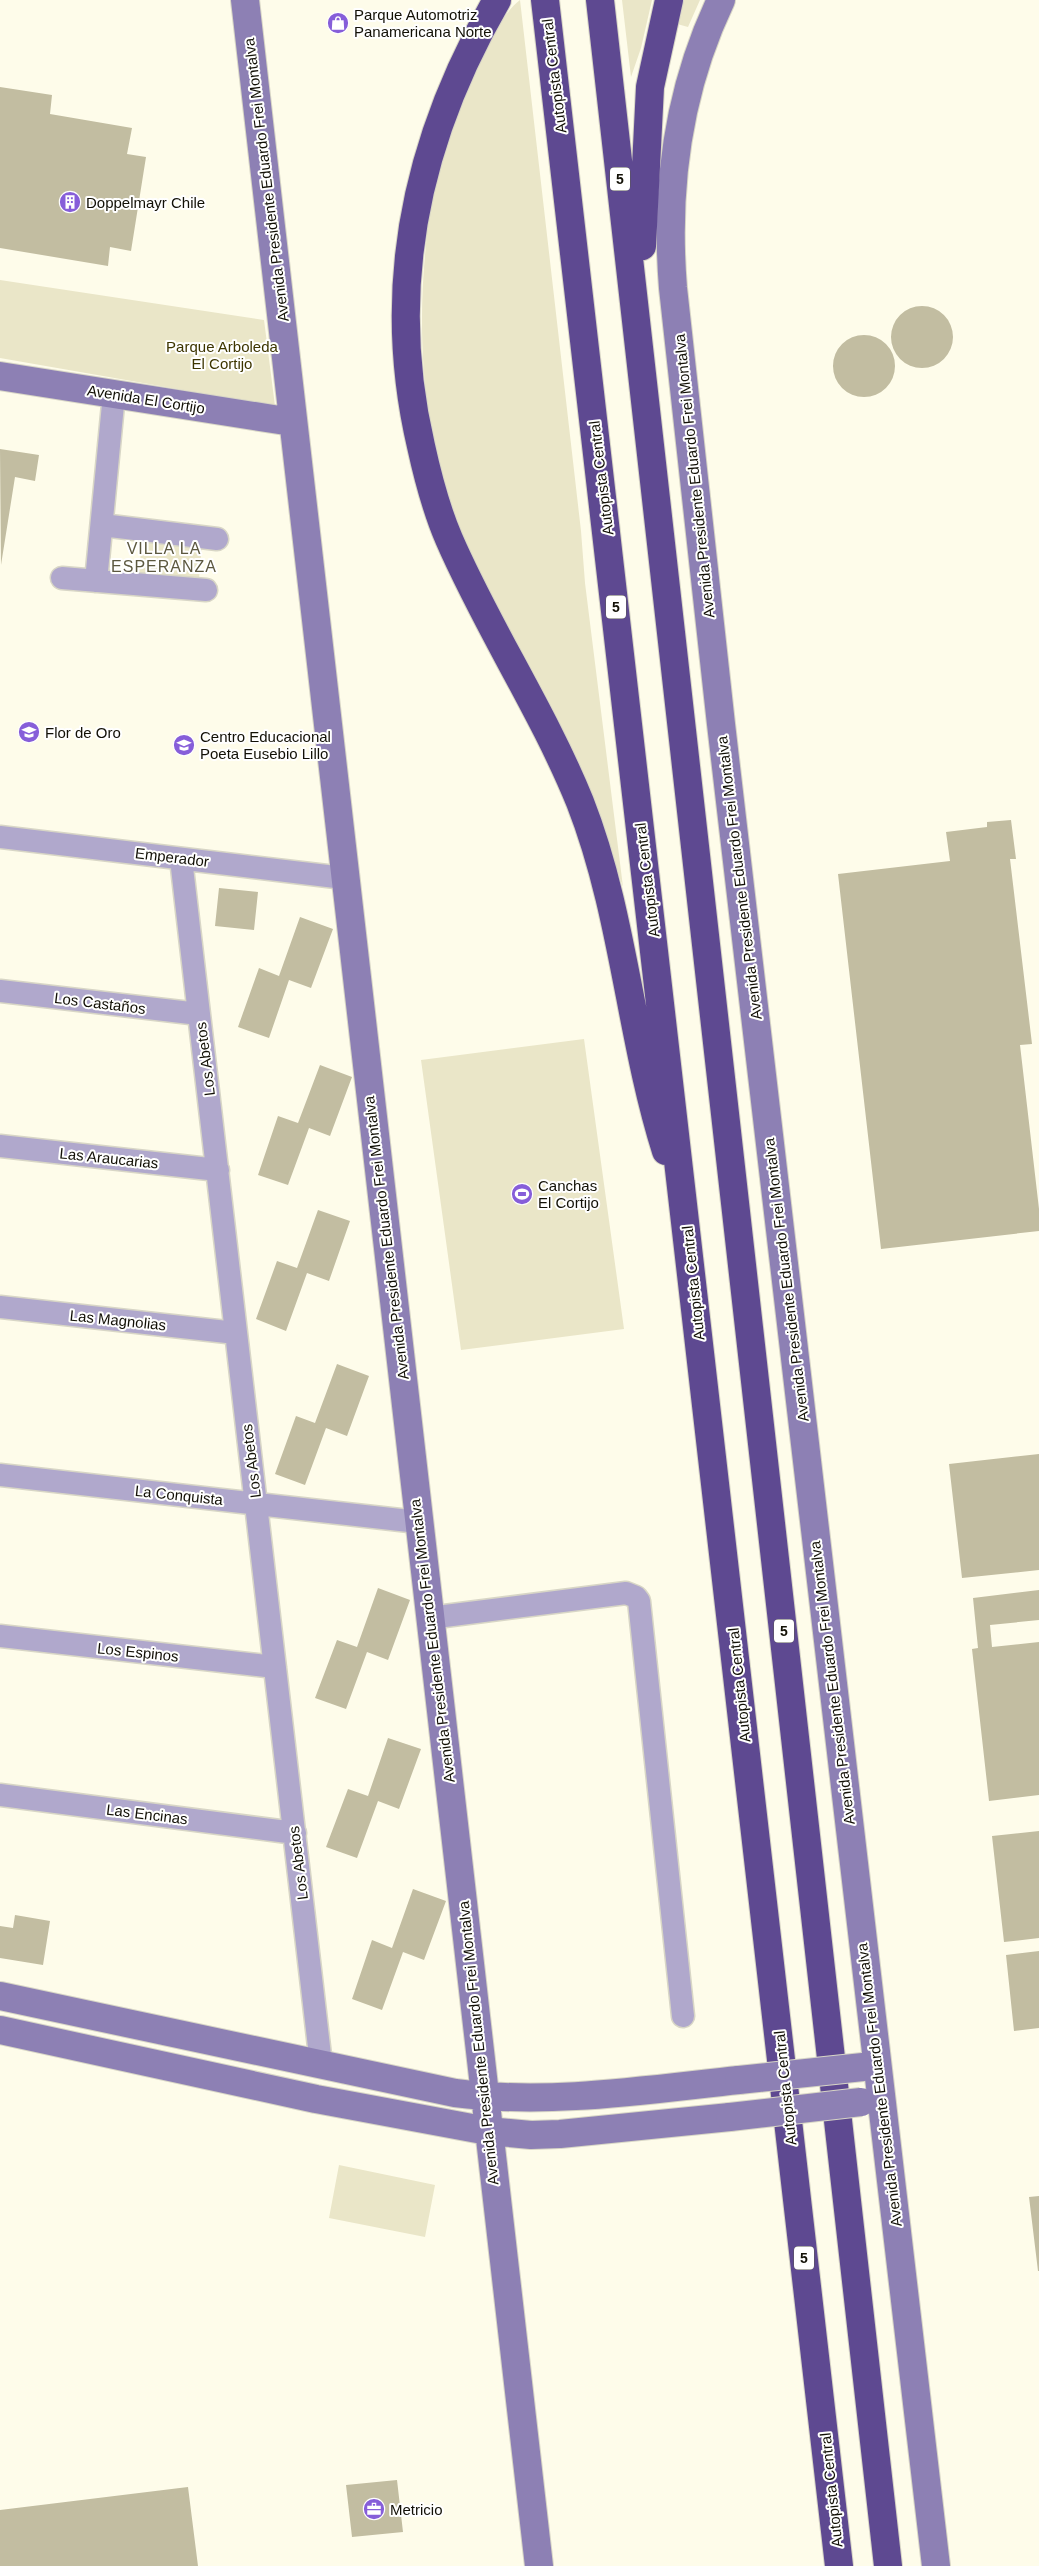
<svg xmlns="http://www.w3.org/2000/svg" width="1039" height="2566" viewBox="0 0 1039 2566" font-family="Arial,sans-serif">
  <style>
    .green { fill: #eae6c8 }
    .building { fill: #c2bda1 }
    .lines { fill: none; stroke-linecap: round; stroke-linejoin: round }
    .street-casing { stroke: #d8d6c6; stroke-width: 25 }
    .secondary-casing { stroke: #d8d6c6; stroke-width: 30 }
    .highway-casing { stroke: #d8d6c6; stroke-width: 30 }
    .street { stroke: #b0a8cc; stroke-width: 22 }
    .secondary { stroke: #8d80b4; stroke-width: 28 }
    .highway { stroke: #5e4991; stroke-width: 28 }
    .secondary-bridge-casing { stroke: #d8d6c6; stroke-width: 30; stroke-linecap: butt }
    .secondary-bridge { stroke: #8d80b4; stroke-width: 28 }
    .labels { text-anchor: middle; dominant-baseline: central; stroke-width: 4; stroke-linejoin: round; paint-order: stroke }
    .shield { fill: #fff; stroke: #595851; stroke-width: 1 }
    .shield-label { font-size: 14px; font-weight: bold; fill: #121006 }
    .poi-label { font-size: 15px; fill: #121006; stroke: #fff; text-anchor: start }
    .street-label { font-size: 15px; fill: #121006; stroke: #fff }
    .park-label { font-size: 15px; fill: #3d3500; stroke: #fff }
    .neighbourhood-label { font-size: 16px; letter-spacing: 1px; fill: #5c583f; stroke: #fff }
  </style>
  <rect width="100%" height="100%" fill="#fefcea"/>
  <!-- green -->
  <path class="green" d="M 520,0 L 581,531 L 585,583 L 623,887 C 602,827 580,768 552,710 C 525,656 493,604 468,549 C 426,457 416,354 425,255 C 427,238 427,219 431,203 C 435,184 441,166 446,147 C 456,109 489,24 520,0 Z
    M 622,0 L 652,0 L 641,48 L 631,77 Z
    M 676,0 L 700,0 L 688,27 L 670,22 Z
    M 0,280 L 264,320 L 275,406 L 0,358 Z
    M 142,539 L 202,544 L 199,579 L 139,574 Z
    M 584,1039 L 624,1329 L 461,1350 L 421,1060 Z
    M 339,2165 L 435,2185 L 425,2237 L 329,2218 Z"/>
  <!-- building -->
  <path class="building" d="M 0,87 L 52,95 L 50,114 L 132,128 L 127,154 L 146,157 L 131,251 L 110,247 L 108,266 L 0,248 Z
    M891 337a31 31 0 1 1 62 0a31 31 0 1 1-62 0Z
    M833 366a31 31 0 1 1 62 0a31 31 0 1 1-62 0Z
    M 0,449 L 39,455 L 35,481 L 15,477 L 1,565 Z
    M 1011,820 L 1016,859 L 1010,859 L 1032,1044 L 1020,1045 L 1039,1209 L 1039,1231 L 881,1249 L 838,874 L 950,861 L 946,832 L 987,827 L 987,822 Z
    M 219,888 L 258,892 L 254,930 L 215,926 Z
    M 300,917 L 333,929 L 311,988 L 289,980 L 269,1038 L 238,1027 L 259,968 L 279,976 Z
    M 320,1065 L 352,1077 L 330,1136 L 309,1128 L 288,1185 L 258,1175 L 278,1116 L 298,1123 Z
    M 318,1210 L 350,1221 L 329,1281 L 307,1273 L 286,1331 L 256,1319 L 277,1261 L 297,1268 Z
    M 337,1364 L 369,1376 L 347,1436 L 326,1428 L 305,1485 L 275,1474 L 296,1416 L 315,1423 Z
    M 1039,1454 L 1039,1570 L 962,1578 L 949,1464 Z
    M 378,1588 L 410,1600 L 388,1660 L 367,1652 L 346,1709 L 315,1698 L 337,1640 L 357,1647 Z
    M 1039,1590 L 1039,1620 L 990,1625 L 992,1647 L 1039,1642 L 1039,1795 L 989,1801 L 972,1649 L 978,1648 L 973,1598 Z
    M 388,1738 L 421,1749 L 399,1809 L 378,1801 L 357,1858 L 326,1847 L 348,1789 L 368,1796 Z
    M 1039,1831 L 1039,1938 L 1004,1942 L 992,1836 Z
    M 413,1889 L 446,1901 L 424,1960 L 403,1952 L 382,2010 L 352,1999 L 372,1940 L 392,1948 Z
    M 15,1915 L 50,1921 L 43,1965 L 0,1958 L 0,1926 L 13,1928 Z
    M 1039,1951 L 1039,2028 L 1014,2031 L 1006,1955 Z
    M 1039,2196 L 1039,2271 L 1038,2271 L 1029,2197 Z
    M 397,2480 L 403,2532 L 352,2537 L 346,2485 Z
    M 188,2487 L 198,2566 L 0,2566 L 0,2510 Z"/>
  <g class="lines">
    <!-- street casing -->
    <g class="street-casing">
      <path id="street" d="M 102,525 L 217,539
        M 62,578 L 206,590
        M 96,581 L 114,394
        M 0,837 L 344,878
        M 181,859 L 321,2064
        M 0,991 L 199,1014
        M 0,1146 L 218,1170
        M 0,1307 L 236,1333
        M 0,1475 L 418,1522
        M 429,1618 L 626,1593 L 636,1597 L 639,1601 L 683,2016
        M 0,1636 L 275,1667
        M 0,1795 L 295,1833"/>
    </g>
    <!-- secondary casing -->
    <g class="secondary-casing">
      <path id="secondary" d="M 245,0 L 539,2566
        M 721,0 C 678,90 665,189 673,288 L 721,724 L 936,2566
        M 0,376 L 292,422
        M 0,1996 L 455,2093 C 549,2105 645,2090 739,2080
        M 0,2030 L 316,2099 L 488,2131 L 531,2135 L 560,2134 L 730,2117"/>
    </g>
    <!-- highway casing -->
    <g class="highway-casing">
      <path id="highway" d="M 497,0 C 417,138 384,288 421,446 C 428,478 436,509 449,539 C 488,629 543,711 580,802 C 624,914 630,1037 666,1151
        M 545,0 L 839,2566
        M 600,0 L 888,2566
        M 642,246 L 650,87 L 669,0"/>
    </g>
    <!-- street -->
    <use href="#street" class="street"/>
    <!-- secondary -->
    <use href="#secondary" class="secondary"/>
    <!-- highway -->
    <use href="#highway" class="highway"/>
    <!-- secondary-bridge casing -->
    <g class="secondary-bridge-casing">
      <path id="secondary-bridge" d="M 739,2080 L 863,2067
        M 730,2117 L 861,2102"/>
    </g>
    <!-- secondary-bridge -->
    <use href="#secondary-bridge" class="secondary-bridge"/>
  </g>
  <!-- icons -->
  <defs>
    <g id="shop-disc" transform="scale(1.125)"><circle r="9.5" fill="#865ed9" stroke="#fff"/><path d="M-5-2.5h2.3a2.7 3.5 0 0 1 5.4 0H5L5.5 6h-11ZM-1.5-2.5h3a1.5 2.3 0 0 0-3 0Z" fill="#fff"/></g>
    <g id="building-disc" transform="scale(1.125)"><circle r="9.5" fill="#865ed9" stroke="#fff"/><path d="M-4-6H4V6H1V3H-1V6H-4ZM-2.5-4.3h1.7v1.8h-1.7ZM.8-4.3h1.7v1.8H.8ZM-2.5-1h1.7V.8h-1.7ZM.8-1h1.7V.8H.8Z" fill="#fff"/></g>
    <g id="school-disc" transform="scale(1.125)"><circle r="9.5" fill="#865ed9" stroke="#fff"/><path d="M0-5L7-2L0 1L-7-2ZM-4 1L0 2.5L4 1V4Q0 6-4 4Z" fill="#fff"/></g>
    <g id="stadium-disc" transform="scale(1.125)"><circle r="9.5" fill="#865ed9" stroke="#fff"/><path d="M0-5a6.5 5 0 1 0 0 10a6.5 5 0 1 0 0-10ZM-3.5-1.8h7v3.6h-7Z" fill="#fff"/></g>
    <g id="office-disc" transform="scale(1.125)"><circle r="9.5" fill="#865ed9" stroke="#fff"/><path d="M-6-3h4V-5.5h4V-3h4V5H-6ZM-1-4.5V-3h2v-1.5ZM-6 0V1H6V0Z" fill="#fff"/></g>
  </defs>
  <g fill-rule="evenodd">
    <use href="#shop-disc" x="338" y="23"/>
    <use href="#building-disc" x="70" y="202"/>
    <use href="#school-disc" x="29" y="732"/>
    <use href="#school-disc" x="184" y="745"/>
    <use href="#stadium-disc" x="522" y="1194"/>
    <use href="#office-disc" x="374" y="2509"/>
  </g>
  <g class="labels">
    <!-- shield labels -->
    <g class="shield">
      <rect x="610" y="167.5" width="20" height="23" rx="4"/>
      <rect x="606" y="595.5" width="20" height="23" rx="4"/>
      <rect x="774" y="1619.5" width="20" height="23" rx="4"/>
      <rect x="794" y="2246.5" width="20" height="23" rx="4"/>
    </g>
    <g class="shield-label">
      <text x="620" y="179">5</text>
      <text x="616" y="607">5</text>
      <text x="784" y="1631">5</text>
      <text x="804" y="2258">5</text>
    </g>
    <!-- poi labels -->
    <g class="poi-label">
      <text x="354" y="14">Parque Automotriz<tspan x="354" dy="17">Panamericana Norte</tspan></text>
      <text x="86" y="202">Doppelmayr Chile</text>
      <text x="45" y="732">Flor de Oro</text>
      <text x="200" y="736">Centro Educacional<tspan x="200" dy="17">Poeta Eusebio Lillo</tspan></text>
      <text x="538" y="1185">Canchas<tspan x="538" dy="17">El Cortijo</tspan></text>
      <text x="390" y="2509">Metricio</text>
    </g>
    <!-- street labels -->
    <g class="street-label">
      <text transform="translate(554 76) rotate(-97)">Autopista Central</text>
      <text transform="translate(266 180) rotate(-97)">Avenida Presidente Eduardo Frei Montalva</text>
      <text transform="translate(146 399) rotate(9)">Avenida El Cortijo</text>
      <text transform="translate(694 476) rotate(-96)">Avenida Presidente Eduardo Frei Montalva</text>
      <text transform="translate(601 478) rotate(-97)">Autopista Central</text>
      <text transform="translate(172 857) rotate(7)">Emperador</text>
      <text transform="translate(739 878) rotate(-97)">Avenida Presidente Eduardo Frei Montalva</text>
      <text transform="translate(647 880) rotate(-97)">Autopista Central</text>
      <text transform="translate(100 1003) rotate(7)">Los Castaños</text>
      <text transform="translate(205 1059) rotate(-97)">Los Abetos</text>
      <text transform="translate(109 1158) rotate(6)">Las Araucarias</text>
      <text transform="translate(386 1238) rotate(-97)">Avenida Presidente Eduardo Frei Montalva</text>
      <text transform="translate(786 1280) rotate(-97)">Avenida Presidente Eduardo Frei Montalva</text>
      <text transform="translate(693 1283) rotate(-96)">Autopista Central</text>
      <text transform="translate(118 1320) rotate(6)">Las Magnolias</text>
      <text transform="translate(251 1461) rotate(-97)">Los Abetos</text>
      <text transform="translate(179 1495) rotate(6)">La Conquista</text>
      <text transform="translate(432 1641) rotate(-97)">Avenida Presidente Eduardo Frei Montalva</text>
      <text transform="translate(138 1652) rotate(6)">Los Espinos</text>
      <text transform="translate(832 1683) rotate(-97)">Avenida Presidente Eduardo Frei Montalva</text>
      <text transform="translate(739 1685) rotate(-96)">Autopista Central</text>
      <text transform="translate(147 1814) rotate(7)">Las Encinas</text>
      <text transform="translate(298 1863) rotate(-97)">Los Abetos</text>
      <text transform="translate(478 2043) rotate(-96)">Avenida Presidente Eduardo Frei Montalva</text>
      <text transform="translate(879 2085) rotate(-97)">Avenida Presidente Eduardo Frei Montalva</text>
      <text transform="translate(785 2088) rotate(-96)">Autopista Central</text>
      <text transform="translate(831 2490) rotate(-96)">Autopista Central</text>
    </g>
    <!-- park labels -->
    <g class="park-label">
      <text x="222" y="346">Parque Arboleda<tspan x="222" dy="17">El Cortijo</tspan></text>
    </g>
    <!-- neighbourhood labels -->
    <g class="neighbourhood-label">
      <text x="164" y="548">VILLA LA<tspan x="164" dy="18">ESPERANZA</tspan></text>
    </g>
  </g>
</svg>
